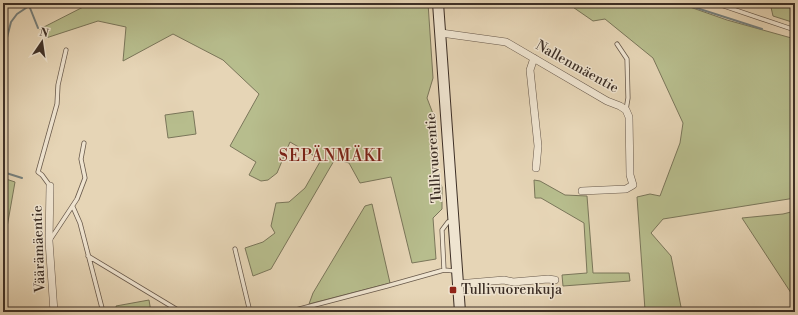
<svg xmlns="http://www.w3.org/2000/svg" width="798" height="315" viewBox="0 0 798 315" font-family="'Libre Bodoni',serif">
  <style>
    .green { fill: #b7bd8d; stroke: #7a765a }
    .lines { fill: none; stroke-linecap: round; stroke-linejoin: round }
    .stream { stroke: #75807e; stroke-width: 2 }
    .service-casing { stroke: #67584a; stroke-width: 5 }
    .minor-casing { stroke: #67584a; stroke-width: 8 }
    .secondary-casing { stroke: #3d2f26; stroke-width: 12 }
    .service { stroke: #efe4d0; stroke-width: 3.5 }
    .minor { stroke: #efe4d0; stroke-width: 7 }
    .secondary { stroke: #efe4d0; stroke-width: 10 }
    .poi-dot { fill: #8f2418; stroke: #efe4d0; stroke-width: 1.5 }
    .labels { text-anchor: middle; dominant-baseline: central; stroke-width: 3; stroke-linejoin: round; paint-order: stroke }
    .street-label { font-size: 14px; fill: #3d2f26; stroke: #efe4d0 }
    .poi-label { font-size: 14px; fill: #3d2f26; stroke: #efe4d0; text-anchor: start }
    .quarter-label { font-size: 16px; letter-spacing: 1px; fill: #7a1f14; stroke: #efe4d0 }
  </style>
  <rect width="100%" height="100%" fill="#e6d5b6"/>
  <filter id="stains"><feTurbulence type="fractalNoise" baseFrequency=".005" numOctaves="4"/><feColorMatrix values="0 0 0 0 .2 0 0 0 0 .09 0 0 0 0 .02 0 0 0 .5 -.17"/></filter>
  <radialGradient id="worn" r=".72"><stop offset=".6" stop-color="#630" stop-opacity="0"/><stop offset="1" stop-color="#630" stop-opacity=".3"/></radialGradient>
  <!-- green -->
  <path class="green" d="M 91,3 L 428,3 L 433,78 L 427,98 L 435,119 L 436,133 L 431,152 L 433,170 L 442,187 L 442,209 L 433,218 L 436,259 L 412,263 L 391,177 L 360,183 L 349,163 L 335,159 L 271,269 L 253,276 L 245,248 L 263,242 L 275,233 L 271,226 L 276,203 L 289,202 L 305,188 L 321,160 L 290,142 L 277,173 L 268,180 L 261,181 L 249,175 L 256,162 L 230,146 L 259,94 L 223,60 L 173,34 L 123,61 L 126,27 L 98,21 L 46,38 L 40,29 Z
    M 567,3 L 683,3 L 687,6 L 727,20 L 795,39 L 795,198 L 663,219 L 651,233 L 671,256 L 682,312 L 642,312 L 645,310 L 637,197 L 650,194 L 660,196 L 680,143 L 683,123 L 653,58 L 605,19 L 593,21 Z
    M 770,3 L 795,3 L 795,23 L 773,16 Z
    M 193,111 L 196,134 L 168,138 L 165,115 Z
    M 3,178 L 15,182 L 3,250 Z
    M 534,180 L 540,181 L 565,195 L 587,196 L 593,273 L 629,273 L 630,281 L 563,286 L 562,275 L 587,273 L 584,223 L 541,198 L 535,198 Z
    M 372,204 L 390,283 L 309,304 L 313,293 L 365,206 Z
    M 795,211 L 795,299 L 742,218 L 783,214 Z
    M 149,300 L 151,312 L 117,312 L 116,306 Z"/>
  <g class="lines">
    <!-- stream -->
    <path class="stream" d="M 28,3 L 38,28
      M 681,3 L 762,29
      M 3,53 L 11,22 L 17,14 L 29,6
      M 3,172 L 22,178"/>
    <!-- service casing -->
    <g class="service-casing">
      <path id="service" d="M 715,3 L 795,30
        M 617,44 L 627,59 L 628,98 L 626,110
        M 50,186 L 42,175 L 38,172 L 57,104 L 58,85 L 66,50
        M 73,207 L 80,223 L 103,312
        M 50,240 L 77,199 L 85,178 L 81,159 L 84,143
        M 235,249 L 250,312
        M 88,256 L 181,312
        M 444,270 L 442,230 L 448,222 L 452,221
        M 288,312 L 387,286 L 444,270 L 455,271"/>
    </g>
    <!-- minor casing -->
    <g class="minor-casing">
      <path id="minor" d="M 441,33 L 506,42 L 607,101 L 620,106 L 626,110 L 629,117 L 630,175 L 633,185 L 626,189 L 582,191
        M 534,58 L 530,70 L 538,146 L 536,168
        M 50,186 L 49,241 L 54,312
        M 457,284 L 504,280 L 513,282 L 548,279 L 555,280"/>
    </g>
    <!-- secondary casing -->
    <g class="secondary-casing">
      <path id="secondary" d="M 438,3 L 460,312"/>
    </g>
    <!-- service -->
    <use href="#service" class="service"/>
    <!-- minor -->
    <use href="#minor" class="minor"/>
    <!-- secondary -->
    <use href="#secondary" class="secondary"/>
  </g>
  <!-- markers -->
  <rect class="poi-dot" x="449" y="286" width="8" height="8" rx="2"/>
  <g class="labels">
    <!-- street labels -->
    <g class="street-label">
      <text transform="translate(577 67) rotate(29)">Nallenmäentie</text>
      <text transform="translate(434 158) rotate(-94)">Tullivuorentie</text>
      <text transform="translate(39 249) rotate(-92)">Väärämäentie</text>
    </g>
    <!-- poi labels -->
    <g class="poi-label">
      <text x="461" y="290">Tullivuorenkuja</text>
    </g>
    <!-- quarter labels -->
    <g class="quarter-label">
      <text x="331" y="156">SEPÄNMÄKI</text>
    </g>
  </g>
  <!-- margin -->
  <rect width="798" height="315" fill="none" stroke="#e6d5b6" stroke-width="16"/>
  <rect x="4" y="4" width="790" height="307" fill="none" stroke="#3d2f26" stroke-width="2"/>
  <rect x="8" y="8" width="782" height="299" fill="none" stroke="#3d2f26"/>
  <!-- north arrow -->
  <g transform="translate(42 42) rotate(13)" stroke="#efe4d0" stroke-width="3" paint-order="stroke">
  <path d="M0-3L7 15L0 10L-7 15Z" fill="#3d2f26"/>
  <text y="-6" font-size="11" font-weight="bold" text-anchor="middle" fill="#3d2f26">N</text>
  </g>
  <rect width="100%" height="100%" filter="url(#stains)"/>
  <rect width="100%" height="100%" fill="url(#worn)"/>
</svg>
